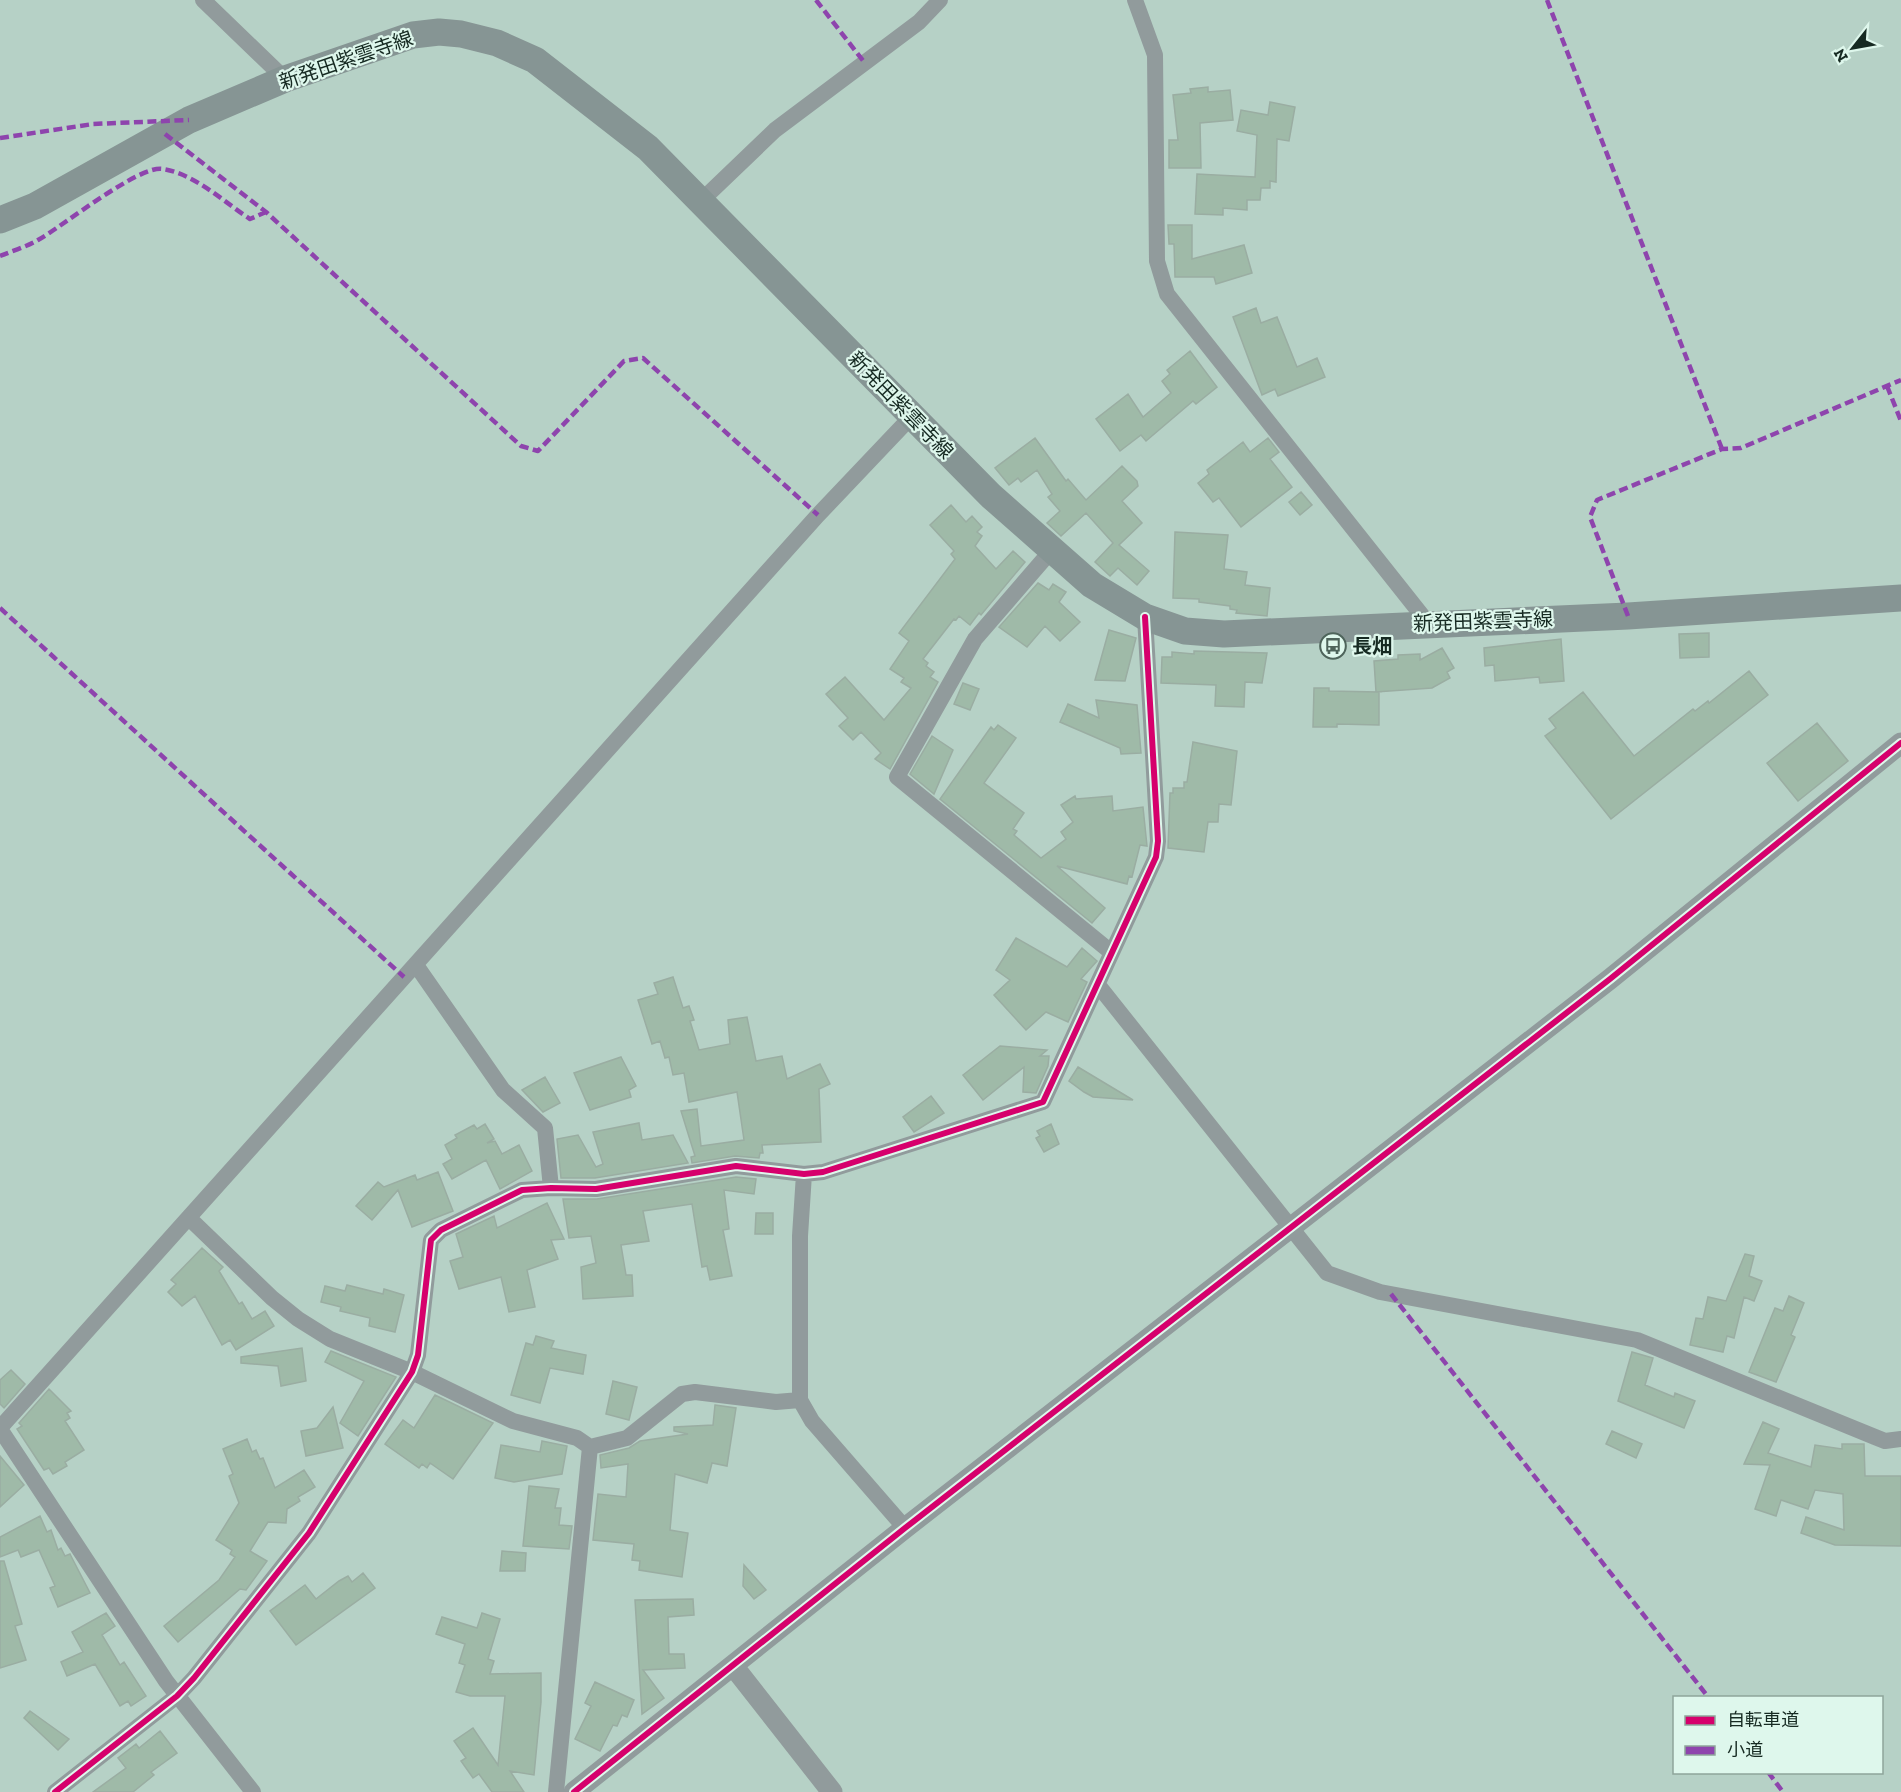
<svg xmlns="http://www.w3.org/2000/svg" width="1901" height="1792" viewBox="0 0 1901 1792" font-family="'Zilla Slab','Noto Sans JP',serif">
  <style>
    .building { fill: #9fbaa8; stroke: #9aada2; stroke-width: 1.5 }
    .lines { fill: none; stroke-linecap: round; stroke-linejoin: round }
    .minor { stroke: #919b9c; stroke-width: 16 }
    .tertiary { stroke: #919b9c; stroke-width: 21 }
    .primary { stroke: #869594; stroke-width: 27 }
    .quiet { stroke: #8e44ad; stroke-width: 4.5; stroke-dasharray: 9 4.5; stroke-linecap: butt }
    .cycleway-casing { stroke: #def7ec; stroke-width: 10 }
    .cycleway { stroke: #d6006c; stroke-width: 6 }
    .labels { text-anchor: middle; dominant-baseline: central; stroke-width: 4.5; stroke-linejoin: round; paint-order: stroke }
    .street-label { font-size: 20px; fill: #162a22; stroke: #def7ec }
    .poi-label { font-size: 20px; font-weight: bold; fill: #162a22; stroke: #def7ec; text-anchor: start }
  </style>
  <rect width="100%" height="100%" fill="#b6d1c6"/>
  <!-- building -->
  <path class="building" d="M 1208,87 L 1208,92 L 1230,90 L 1233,120 L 1200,123 L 1201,168 L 1169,168 L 1169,140 L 1178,140 L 1173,95 L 1191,93 L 1190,89 Z
    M 1270,102 L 1295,107 L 1289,141 L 1277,139 L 1276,182 L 1270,181 L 1270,188 L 1261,188 L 1260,200 L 1247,200 L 1247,210 L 1223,208 L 1223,215 L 1195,214 L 1197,174 L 1255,177 L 1257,135 L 1237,131 L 1241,110 L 1268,115 Z
    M 1168,225 L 1192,225 L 1192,259 L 1244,245 L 1252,273 L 1216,284 L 1214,277 L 1175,277 L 1174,244 L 1169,244 Z
    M 1256,308 L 1261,323 L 1277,317 L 1297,367 L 1317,358 L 1325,377 L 1278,396 L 1275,389 L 1262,395 L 1233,317 Z
    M 1190,351 L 1217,387 L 1196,404 L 1193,401 L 1146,441 L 1141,435 L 1120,451 L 1096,419 L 1128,394 L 1143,417 L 1171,393 L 1162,381 L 1170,374 L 1167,370 Z
    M 1035,438 L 1066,481 L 1068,479 L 1086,500 L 1122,466 L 1137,481 L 1138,486 L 1122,501 L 1142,523 L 1119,545 L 1149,571 L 1137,585 L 1118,568 L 1110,576 L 1095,562 L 1113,543 L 1086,513 L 1061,536 L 1047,523 L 1060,511 L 1048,497 L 1052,494 L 1037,470 L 1021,482 L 1018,478 L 1009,485 L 995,468 Z
    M 1268,438 L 1279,452 L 1270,459 L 1292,487 L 1241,527 L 1219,498 L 1213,502 L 1198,483 L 1209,474 L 1207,470 L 1243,442 L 1250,452 Z
    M 1301,492 L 1312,505 L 1300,515 L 1289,502 Z
    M 951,505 L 966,522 L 972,516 L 982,527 L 977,532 L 982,536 L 975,546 L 996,569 L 1013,551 L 1025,562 L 981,615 L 979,613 L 970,625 L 959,616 L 956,620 L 954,619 L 923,659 L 928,663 L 926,666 L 934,672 L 930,677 L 938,682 L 890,769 L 875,759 L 881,753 L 861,732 L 853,740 L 839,726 L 848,718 L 826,694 L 845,677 L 884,720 L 911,688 L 901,682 L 904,678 L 890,669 L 909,641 L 899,633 L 955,559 L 951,554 L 954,551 L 930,525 Z
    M 1175,532 L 1228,535 L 1224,569 L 1247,572 L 1245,585 L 1270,588 L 1267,616 L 1236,613 L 1237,610 L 1230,609 L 1230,606 L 1199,602 L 1199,599 L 1173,598 Z
    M 1038,583 L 1049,590 L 1053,584 L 1066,592 L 1059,602 L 1080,622 L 1060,641 L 1045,626 L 1027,647 L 999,627 Z
    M 1109,630 L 1136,638 L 1125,681 L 1095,680 Z
    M 1709,633 L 1709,657 L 1680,658 L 1679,634 Z
    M 1561,639 L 1564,681 L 1540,683 L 1539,677 L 1495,681 L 1494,665 L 1485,666 L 1484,648 Z
    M 1442,648 L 1454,668 L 1447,672 L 1450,678 L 1432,688 L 1376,692 L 1374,661 L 1398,659 L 1398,655 L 1420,654 L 1420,660 Z
    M 1194,651 L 1267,653 L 1262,683 L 1245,682 L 1244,707 L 1215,706 L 1216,685 L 1161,683 L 1162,657 L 1172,657 L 1172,652 L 1194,654 Z
    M 1749,671 L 1768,695 L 1611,819 L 1545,736 L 1556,728 L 1549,719 L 1583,692 L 1634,756 L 1693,709 L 1695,711 L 1708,701 L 1709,703 Z
    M 963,683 L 979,689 L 970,710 L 954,704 Z
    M 1314,688 L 1329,688 L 1329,691 L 1379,692 L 1379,725 L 1337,724 L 1337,727 L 1313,727 Z
    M 1096,700 L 1137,705 L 1141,753 L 1121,754 L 1120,748 L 1060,722 L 1068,704 L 1099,718 Z
    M 1817,723 L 1848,761 L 1798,801 L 1767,763 Z
    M 998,725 L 1016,738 L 984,783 L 1024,813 L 1013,829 L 1017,831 L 1014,835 L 1041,858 L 1066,839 L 1061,832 L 1073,822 L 1061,805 L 1075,796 L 1076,799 L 1112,796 L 1113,811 L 1143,807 L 1147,846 L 1140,845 L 1132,877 L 1129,876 L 1127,884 L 1057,866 L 1105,908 L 1092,923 L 940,799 L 991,727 L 994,730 Z
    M 932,736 L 953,750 L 934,794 L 910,774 Z
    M 1193,742 L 1237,751 L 1231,805 L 1219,804 L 1218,822 L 1208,822 L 1204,852 L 1168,848 L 1170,793 L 1173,793 L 1173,788 L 1184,788 L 1184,782 L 1187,782 Z
    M 1016,938 L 1067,967 L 1082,948 L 1097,961 L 1081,979 L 1087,982 L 1068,1022 L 1046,1012 L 1026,1030 L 994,995 L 1010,980 L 996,970 Z
    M 673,977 L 683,1008 L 689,1006 L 694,1020 L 690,1021 L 699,1050 L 730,1044 L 728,1020 L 747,1017 L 756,1061 L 782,1056 L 787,1079 L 820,1064 L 830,1084 L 819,1089 L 821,1142 L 762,1145 L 763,1153 L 760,1153 L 759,1158 L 735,1156 L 692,1163 L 691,1157 L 695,1156 L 681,1111 L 697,1109 L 701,1146 L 744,1140 L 737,1092 L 689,1102 L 684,1073 L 673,1075 L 669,1057 L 665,1058 L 660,1041 L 652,1044 L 638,1000 L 658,994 L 654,983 Z
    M 1000,1046 L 1047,1050 L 1040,1056 L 1049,1056 L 1048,1066 L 1036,1093 L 1023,1092 L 1024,1067 L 983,1100 L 963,1075 Z
    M 621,1057 L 636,1086 L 629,1090 L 631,1097 L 590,1110 L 574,1073 Z
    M 1078,1067 L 1133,1100 L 1093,1097 L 1084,1092 L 1069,1081 Z
    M 545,1077 L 560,1103 L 543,1112 L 522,1090 Z
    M 931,1096 L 944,1113 L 914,1132 L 903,1117 Z
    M 639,1123 L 642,1140 L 673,1135 L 688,1163 L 595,1178 L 561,1178 L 557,1139 L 578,1135 L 596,1167 L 603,1164 L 593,1132 Z
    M 485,1124 L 494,1139 L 487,1143 L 495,1141 L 502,1154 L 519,1145 L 532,1171 L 500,1189 L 486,1160 L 452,1179 L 443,1164 L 452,1159 L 445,1145 L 457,1138 L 455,1135 L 474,1125 L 477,1129 Z
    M 1051,1124 L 1059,1144 L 1044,1152 L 1036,1138 L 1040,1136 L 1037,1131 Z
    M 438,1172 L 453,1211 L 412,1227 L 398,1190 L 372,1220 L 356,1206 L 378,1182 L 384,1187 L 415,1175 L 417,1180 Z
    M 736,1177 L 756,1179 L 754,1194 L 724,1190 L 729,1229 L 723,1230 L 732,1276 L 710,1280 L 707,1266 L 702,1267 L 692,1204 L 643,1211 L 649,1241 L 621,1245 L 626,1275 L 632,1275 L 633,1296 L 583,1299 L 581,1267 L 596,1263 L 591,1236 L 569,1238 L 563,1199 L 597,1199 Z
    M 547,1203 L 564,1239 L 551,1240 L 558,1259 L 527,1270 L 535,1307 L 509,1312 L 501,1277 L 459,1289 L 450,1261 L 463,1257 L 456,1234 L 494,1216 L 497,1228 Z
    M 756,1213 L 773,1213 L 773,1234 L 755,1234 Z
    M 202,1248 L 223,1267 L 219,1271 L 239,1304 L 242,1302 L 252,1319 L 265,1311 L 274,1326 L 236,1350 L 230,1340 L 222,1345 L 195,1296 L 182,1306 L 168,1292 L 176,1284 L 171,1280 Z
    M 1745,1254 L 1754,1256 L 1749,1276 L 1762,1281 L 1754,1301 L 1744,1297 L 1734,1338 L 1727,1336 L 1723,1352 L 1690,1345 L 1696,1318 L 1703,1319 L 1708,1297 L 1726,1301 Z
    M 347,1285 L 383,1294 L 384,1289 L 404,1295 L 395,1332 L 369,1326 L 370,1318 L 340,1311 L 341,1307 L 321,1302 L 325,1286 L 345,1291 Z
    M 1789,1296 L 1804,1303 L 1791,1335 L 1795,1337 L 1776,1382 L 1749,1372 L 1775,1308 L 1783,1311 Z
    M 536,1336 L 554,1341 L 551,1348 L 586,1355 L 583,1374 L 550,1368 L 540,1403 L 511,1395 L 526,1343 L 533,1345 Z
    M 302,1348 L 306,1381 L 281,1386 L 278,1366 L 241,1363 L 241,1357 Z
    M 331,1351 L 396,1377 L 358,1436 L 340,1423 L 364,1381 L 325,1362 Z
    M 1632,1352 L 1653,1358 L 1645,1385 L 1674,1397 L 1675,1393 L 1695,1401 L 1684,1428 L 1618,1401 Z
    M 11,1370 L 25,1384 L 4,1408 L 0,1404 L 0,1380 Z
    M 613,1381 L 637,1387 L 629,1420 L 606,1414 Z
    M 49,1389 L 71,1411 L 67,1413 L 70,1418 L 65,1421 L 84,1450 L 65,1462 L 67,1466 L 53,1474 L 49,1468 L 44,1470 L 17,1429 L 22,1426 L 19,1423 Z
    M 435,1395 L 493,1423 L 453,1479 L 430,1463 L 427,1468 L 422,1464 L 419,1468 L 385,1444 L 403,1420 L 414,1428 Z
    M 715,1405 L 736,1408 L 727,1466 L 712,1463 L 707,1483 L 675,1474 L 670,1530 L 688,1533 L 682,1577 L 639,1570 L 640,1561 L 632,1560 L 634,1544 L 593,1540 L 598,1494 L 626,1497 L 628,1464 L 601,1468 L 600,1455 L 629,1448 L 640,1441 L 688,1434 L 674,1431 L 674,1427 L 713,1425 Z
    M 333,1407 L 343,1448 L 306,1456 L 301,1431 L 317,1428 Z
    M 1763,1422 L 1779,1429 L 1768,1453 L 1811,1467 L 1815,1445 L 1842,1449 L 1842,1444 L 1864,1444 L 1865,1476 L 1901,1476 L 1901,1546 L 1835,1545 L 1801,1533 L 1806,1517 L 1844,1530 L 1843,1494 L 1815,1490 L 1808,1509 L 1781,1500 L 1776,1516 L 1755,1509 L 1770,1465 L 1744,1464 Z
    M 1612,1431 L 1642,1444 L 1636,1458 L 1606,1444 Z
    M 247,1439 L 252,1452 L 256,1450 L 260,1459 L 263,1458 L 275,1488 L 304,1470 L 315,1487 L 298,1497 L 300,1501 L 287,1509 L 286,1523 L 268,1522 L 250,1551 L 267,1561 L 246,1590 L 240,1589 L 178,1642 L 164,1626 L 219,1580 L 235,1557 L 230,1554 L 232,1550 L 216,1540 L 239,1503 L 229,1476 L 233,1474 L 223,1449 Z
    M 542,1441 L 567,1446 L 562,1474 L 514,1482 L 495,1478 L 501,1445 L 540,1452 Z
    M 0,1456 L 24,1485 L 0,1507 Z
    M 529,1486 L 559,1489 L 555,1508 L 561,1508 L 559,1525 L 572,1526 L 569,1549 L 523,1546 Z
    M 40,1516 L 47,1532 L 51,1530 L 58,1550 L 61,1548 L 65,1556 L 70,1554 L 72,1558 L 90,1593 L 58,1607 L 50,1588 L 55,1586 L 39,1550 L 21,1557 L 18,1550 L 0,1557 L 0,1537 Z
    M 502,1551 L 526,1553 L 525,1571 L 500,1571 Z
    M 0,1561 L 4,1561 L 22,1624 L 15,1626 L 26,1660 L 0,1668 Z
    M 744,1565 L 766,1590 L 754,1599 L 743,1586 Z
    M 363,1573 L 375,1588 L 296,1645 L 270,1611 L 305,1585 L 316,1599 L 339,1581 L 348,1576 L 352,1582 Z
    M 693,1599 L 694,1615 L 668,1617 L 669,1654 L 684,1654 L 685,1668 L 643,1670 L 664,1698 L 642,1714 L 635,1600 Z
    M 106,1613 L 115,1626 L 102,1635 L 120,1665 L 124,1662 L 146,1696 L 131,1706 L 128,1701 L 120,1706 L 95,1664 L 67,1676 L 61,1662 L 83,1652 L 72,1632 Z
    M 482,1613 L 500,1619 L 488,1659 L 494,1661 L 490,1674 L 541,1673 L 541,1702 L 534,1775 L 510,1771 L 524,1792 L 492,1792 L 479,1774 L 473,1778 L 461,1761 L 466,1758 L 454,1741 L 473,1728 L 498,1765 L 505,1696 L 470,1696 L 456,1692 L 465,1665 L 459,1663 L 465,1644 L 436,1634 L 442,1617 L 477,1628 Z
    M 595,1682 L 634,1700 L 627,1717 L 622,1715 L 617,1726 L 613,1725 L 600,1751 L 575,1739 L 591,1706 L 585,1703 Z
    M 30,1711 L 69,1739 L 58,1750 L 24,1718 Z
    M 160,1731 L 177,1753 L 151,1772 L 154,1775 L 133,1792 L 93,1792 L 126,1768 L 118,1758 L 136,1744 L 139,1748 Z"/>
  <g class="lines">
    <!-- minor -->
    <path class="minor" d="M 203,0 L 285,79
      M 1135,0 L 1155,55 L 1157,261 L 1167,294 L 1428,623
      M 702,200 L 775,130 L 919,22 L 940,0
      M 1051,551 L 975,639 L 897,777 L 1111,952
      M 416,965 L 503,1090 L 545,1128 L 551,1188
      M 1098,985 L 1327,1273 L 1380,1292 L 1637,1340 L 1875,1437 L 1885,1441 L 1901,1439
      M 804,1174 L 800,1236 L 800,1400 L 812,1421 L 905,1528
      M 190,1219 L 272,1298 L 298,1319 L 330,1339 L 412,1372 L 513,1421 L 577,1438 L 590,1447 L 627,1438 L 682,1394 L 695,1392 L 776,1402 L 800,1400
      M 0,1428 L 818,515 L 912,416
      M 0,1429 L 166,1681 L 253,1792
      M 55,1792 L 177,1696 L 194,1678 L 309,1533 L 412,1372 L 418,1355 L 431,1240 L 441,1230 L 522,1190 L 551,1188 L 596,1189 L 736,1166 L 804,1174 L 823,1172 L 1043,1102 L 1156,857 L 1158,841 L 1145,617
      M 556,1792 L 590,1447"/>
    <!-- tertiary -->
    <path class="tertiary" d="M 734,1667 L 832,1792
      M 574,1792 L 905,1528 L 1610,979 L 1901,743"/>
    <!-- primary -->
    <path class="primary" d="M 0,220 L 35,206 L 189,120 L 285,79 L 413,35 L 439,32 L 461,34 L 497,43 L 535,60 L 648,148 L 991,496 L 1092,585 L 1145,617 L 1185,631 L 1224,634 L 1628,616 L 1901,598"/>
    <!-- quiet -->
    <path class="quiet" d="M 816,0 L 864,62
      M 1547,0 L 1722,449
      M 165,134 L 266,212 L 521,446 L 538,451 L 624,361 L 643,358 L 818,515
      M 0,138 L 93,124 L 189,120
      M 0,256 C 12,251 26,247 38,240 C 63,226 140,164 163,169 C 195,174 224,202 250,219 L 266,212
      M 1887,386 L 1901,421
      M 0,608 L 404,977
      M 1628,616 L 1590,517 L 1597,500 L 1722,449 L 1741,448 L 1901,380
      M 1391,1294 L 1709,1698
      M 1768,1772 L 1783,1792"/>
    <!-- cycleway casing -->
    <g class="cycleway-casing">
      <path id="cycleway" d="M 55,1792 L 177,1696 L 194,1678 L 309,1533 L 412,1372 L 418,1355 L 431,1240 L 441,1230 L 522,1190 L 551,1188 L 596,1189 L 736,1166 L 804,1174 L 823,1172 L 1043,1102 L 1156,857 L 1158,841 L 1145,617
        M 574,1792 L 905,1528 L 1610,979 L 1901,743"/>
    </g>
    <!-- cycleway -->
    <use href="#cycleway" class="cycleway"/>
  </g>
  <!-- icons -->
  <defs>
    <g id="bus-ring" transform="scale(1.35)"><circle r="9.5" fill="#def7ec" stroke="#4e645b" stroke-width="1.5"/><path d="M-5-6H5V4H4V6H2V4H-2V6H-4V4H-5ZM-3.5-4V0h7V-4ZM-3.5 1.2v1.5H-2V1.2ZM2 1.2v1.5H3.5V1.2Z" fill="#4e645b"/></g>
  </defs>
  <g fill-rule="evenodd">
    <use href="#bus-ring" x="1333" y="646"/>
  </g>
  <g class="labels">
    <!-- street labels -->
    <g class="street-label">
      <text transform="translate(346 60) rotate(-19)">新発田紫雲寺線</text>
      <text transform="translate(901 405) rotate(46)">新発田紫雲寺線</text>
      <text transform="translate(1483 621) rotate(-2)">新発田紫雲寺線</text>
    </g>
    <!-- poi labels -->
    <g class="poi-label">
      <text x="1352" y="646">長畑</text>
    </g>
  </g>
  <!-- legend -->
  <rect x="1673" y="1696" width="210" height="78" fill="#def7ec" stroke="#8ea59b" stroke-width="1.5"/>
  <rect x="1685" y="1716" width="30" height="9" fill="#d6006c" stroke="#8ea59b" stroke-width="1.5"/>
  <text x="1727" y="1726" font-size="18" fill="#162a22">自転車道</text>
  <rect x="1685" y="1746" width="30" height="9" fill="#8e44ad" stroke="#8ea59b" stroke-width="1.5"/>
  <text x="1727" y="1756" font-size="18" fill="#162a22">小道</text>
  <!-- north arrow -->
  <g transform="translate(1853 48) rotate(239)" stroke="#def7ec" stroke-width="4.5" paint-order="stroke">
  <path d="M0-4.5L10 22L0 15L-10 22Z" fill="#162a22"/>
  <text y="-9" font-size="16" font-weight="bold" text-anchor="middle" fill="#162a22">N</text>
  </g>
</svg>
